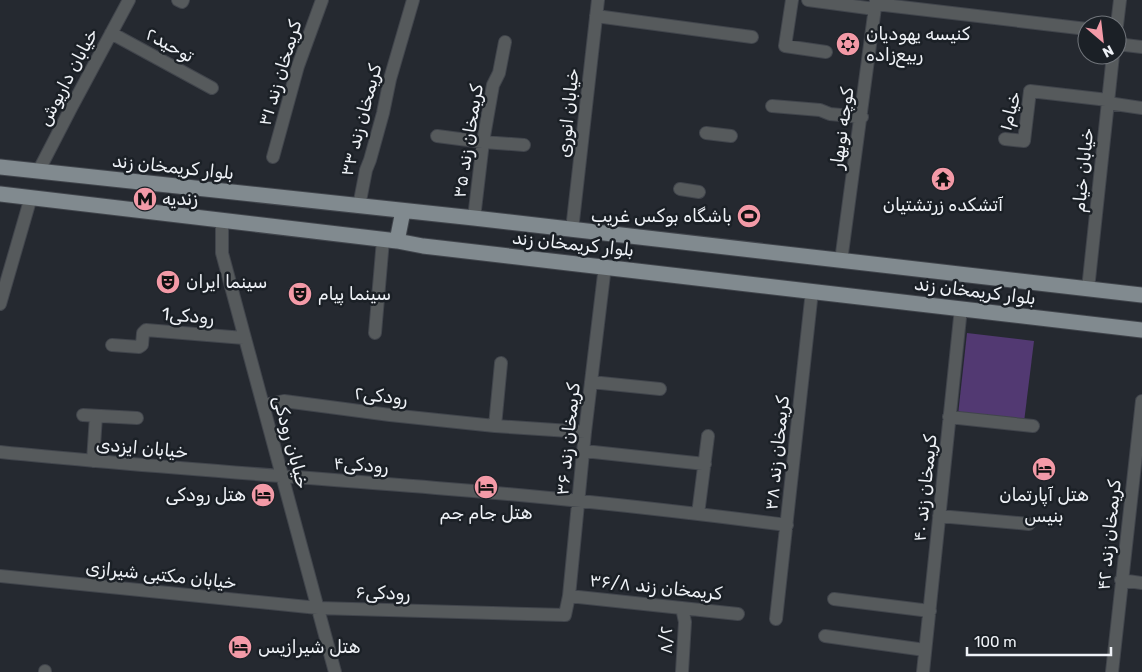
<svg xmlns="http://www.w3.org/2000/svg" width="1142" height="672" viewBox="0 0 1142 672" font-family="Rubik,'Noto Naskh Arabic',sans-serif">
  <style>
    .green { fill: #523972 }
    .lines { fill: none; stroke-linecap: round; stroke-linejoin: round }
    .minor-casing { stroke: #41454c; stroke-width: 14 }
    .major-casing { stroke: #41454c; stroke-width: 17 }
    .minor { stroke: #565a5c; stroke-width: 12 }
    .major { stroke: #818a8f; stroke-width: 15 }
    .labels { text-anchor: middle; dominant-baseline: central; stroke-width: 5; stroke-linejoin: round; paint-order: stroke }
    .poi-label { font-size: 18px; fill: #eff2f7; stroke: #1b2026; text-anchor: start }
    .street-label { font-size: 18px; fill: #eff2f7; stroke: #1b2026 }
  </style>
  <rect width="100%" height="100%" fill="#252930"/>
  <!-- green -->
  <path class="green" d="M 967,333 L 1034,341 L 1024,422 L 958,415 Z"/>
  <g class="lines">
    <!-- minor casing -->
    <g class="minor-casing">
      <path id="minor" d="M 178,0 L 182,2 L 183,0
        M 792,0 L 785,46 L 826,52
        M 808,0 L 875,9
        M 876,4 L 1087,29
        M 596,16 L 752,37
        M 1117,25 L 1120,0
        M 111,33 L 212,88
        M 1117,44 L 1142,47
        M 1108,103 L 1142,108
        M 772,106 L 820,110 L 830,114 L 862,117
        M 706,133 L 731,136
        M 437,136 L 483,142 L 524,145
        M 1005,139 L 1024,141 L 1030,91 L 1108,100
        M 273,157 L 298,66 L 322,0
        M 39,170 L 71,108 L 129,0
        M 680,189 L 699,192
        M 359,206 L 366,170 L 370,160 L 383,113 L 390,79 L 413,0
        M 474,218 L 483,142 L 493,85 L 499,73 L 505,42
        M 222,221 L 222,253 L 335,672
        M 572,230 L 598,0
        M 841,261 L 876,0
        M 1088,289 L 1113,55
        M 0,304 L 31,197
        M 375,333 L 383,240
        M 112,345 L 139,347 L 142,345 L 143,333 L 146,330 L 244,338
        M 591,382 L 660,389
        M 264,405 L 284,401 L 390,415 L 495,426 L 585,432
        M 83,415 L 137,418
        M 949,417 L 1033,426
        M 495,426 L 501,363
        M 584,451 L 705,464
        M 0,452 C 145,467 290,476 436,488 C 553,497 670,510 787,525
        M 93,461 L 96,416
        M 698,514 L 708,436
        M 939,516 L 1029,524
        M 0,576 L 318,608 L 565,615 L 569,596 L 585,432 L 605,266
        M 1121,580 L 1142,583
        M 569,596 L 738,614
        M 834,599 L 930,611
        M 682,608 L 685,622 L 682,672
        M 776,619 L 812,291
        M 825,636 L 925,650
        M 45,672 L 45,671
        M 923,672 L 961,308
        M 1112,672 L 1142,401"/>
    </g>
    <!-- major casing -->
    <g class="major-casing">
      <path id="major" d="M 0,167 L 474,218 L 1142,295
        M 0,194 L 397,241 L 423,246 L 1142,330
        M 397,241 L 403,211"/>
    </g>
    <!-- minor -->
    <use href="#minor" class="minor"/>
    <!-- major -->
    <use href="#major" class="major"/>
  </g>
  <!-- icons -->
  <defs>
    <g id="synagogue-disc" transform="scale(1.25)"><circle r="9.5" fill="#f39aa7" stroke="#1b2026"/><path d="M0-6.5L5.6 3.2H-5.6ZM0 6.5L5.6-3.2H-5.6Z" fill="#111"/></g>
    <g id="temple-disc" transform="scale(1.25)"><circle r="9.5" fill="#f39aa7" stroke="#1b2026"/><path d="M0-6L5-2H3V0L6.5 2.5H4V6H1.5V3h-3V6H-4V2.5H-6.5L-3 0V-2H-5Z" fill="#111"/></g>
    <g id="metro-disc" transform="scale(1.25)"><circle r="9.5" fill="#f39aa7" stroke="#1b2026"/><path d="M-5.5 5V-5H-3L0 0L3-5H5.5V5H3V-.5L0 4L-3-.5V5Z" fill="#111"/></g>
    <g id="stadium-disc" transform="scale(1.25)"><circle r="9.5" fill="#f39aa7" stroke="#1b2026"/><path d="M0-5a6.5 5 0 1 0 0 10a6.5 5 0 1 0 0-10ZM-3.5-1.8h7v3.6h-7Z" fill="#111"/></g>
    <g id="theatre-disc" transform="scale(1.25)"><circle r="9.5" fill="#f39aa7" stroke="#1b2026"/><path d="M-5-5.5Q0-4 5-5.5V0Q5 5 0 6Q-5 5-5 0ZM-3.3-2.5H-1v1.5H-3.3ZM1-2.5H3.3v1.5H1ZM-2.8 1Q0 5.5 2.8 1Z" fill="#111"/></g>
    <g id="hotel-disc" transform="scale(1.25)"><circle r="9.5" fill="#f39aa7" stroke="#1b2026"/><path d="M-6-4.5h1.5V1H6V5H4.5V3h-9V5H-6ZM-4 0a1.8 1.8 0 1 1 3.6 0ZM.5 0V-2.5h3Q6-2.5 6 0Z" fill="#111"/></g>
  </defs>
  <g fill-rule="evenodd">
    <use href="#synagogue-disc" x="848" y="44"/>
    <use href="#temple-disc" x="943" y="179"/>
    <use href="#metro-disc" x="145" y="199"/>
    <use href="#stadium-disc" x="749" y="216"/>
    <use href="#theatre-disc" x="168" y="282"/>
    <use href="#theatre-disc" x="300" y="294"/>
    <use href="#hotel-disc" x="1044" y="469"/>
    <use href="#hotel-disc" x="486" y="487"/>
    <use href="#hotel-disc" x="263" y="495"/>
    <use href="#hotel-disc" x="240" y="647"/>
  </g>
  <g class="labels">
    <!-- poi labels -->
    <g class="poi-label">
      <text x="866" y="34">کنیسه یهودیان<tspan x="866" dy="21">ربیع‌زاده</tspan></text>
      <text x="162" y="199">زندیه</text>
      <text x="943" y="205" text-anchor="middle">آتشکده زرتشتیان</text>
      <text x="732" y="216" text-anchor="end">باشگاه بوکس غریب</text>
      <text x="186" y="282">سینما ایران</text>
      <text x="318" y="294">سینما پیام</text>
      <text x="246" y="495" text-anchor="end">هتل رودکی</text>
      <text x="1044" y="495" text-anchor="middle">هتل آپارتمان<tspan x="1044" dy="21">بنیس</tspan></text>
      <text x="486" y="513" text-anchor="middle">هتل جام جم</text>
      <text x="258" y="647">هتل شیرازیس</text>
    </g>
    <!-- street labels -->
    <g class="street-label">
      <text transform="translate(170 45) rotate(29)">توحید۲</text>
      <text transform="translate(280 73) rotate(-73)">کریمخان زند ۳۱</text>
      <text transform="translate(68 77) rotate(-62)">خیابان داریوش</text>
      <text transform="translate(1010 111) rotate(-75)">۱خیام</text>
      <text transform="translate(568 113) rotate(-84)">خیابان انوری</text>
      <text transform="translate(361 120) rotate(-75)">کریمخان زند ۳۳</text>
      <text transform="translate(842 128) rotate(-82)">کوچه نوبهار</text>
      <text transform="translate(468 141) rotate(-81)">کریمخان زند ۳۵</text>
      <text transform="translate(173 167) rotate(6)">بلوار کریمخان زند</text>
      <text transform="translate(1083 170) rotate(-84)">خیابان خیام</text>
      <text transform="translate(573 244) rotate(6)">بلوار کریمخان زند</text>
      <text transform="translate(975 291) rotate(7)">بلوار کریمخان زند</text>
      <text transform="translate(188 316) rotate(5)">1رودکی</text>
      <text transform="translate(381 396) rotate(7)">رودکی۲</text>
      <text transform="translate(568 439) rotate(-84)">کریمخان زند ۳۶</text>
      <text transform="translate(291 442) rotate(75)">خیابان رودکی</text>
      <text transform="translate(142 448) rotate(5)">خیابان ایزدی</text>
      <text transform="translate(777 453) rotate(-84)">کریمخان زند ۳۸</text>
      <text transform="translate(361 465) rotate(4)">رودکی۴</text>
      <text transform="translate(925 488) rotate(-84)">کریمخان زند ۴۰</text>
      <text transform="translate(1109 535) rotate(-84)">کریمخان زند ۴۲</text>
      <text transform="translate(161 575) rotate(6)">خیابان مکتبی شیرازی</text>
      <text transform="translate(656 587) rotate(6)">کریمخان زند ۳۶/۸</text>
      <text transform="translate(383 593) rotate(2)">رودکی۶</text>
      <text transform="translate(666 640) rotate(-89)">۸/۲</text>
    </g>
  </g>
  <!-- north arrow -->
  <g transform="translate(1102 40) rotate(152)"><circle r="24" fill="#1b2026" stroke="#70747a"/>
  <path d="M0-4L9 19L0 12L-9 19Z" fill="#f39aa7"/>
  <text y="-8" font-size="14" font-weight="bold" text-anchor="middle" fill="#eff2f7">N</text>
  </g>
  <!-- scale -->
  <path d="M967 647v8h144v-8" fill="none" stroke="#eff2f7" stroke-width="2.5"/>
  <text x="974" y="647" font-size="15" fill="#eff2f7" stroke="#1b2026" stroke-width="4" paint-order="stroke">100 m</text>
</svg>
